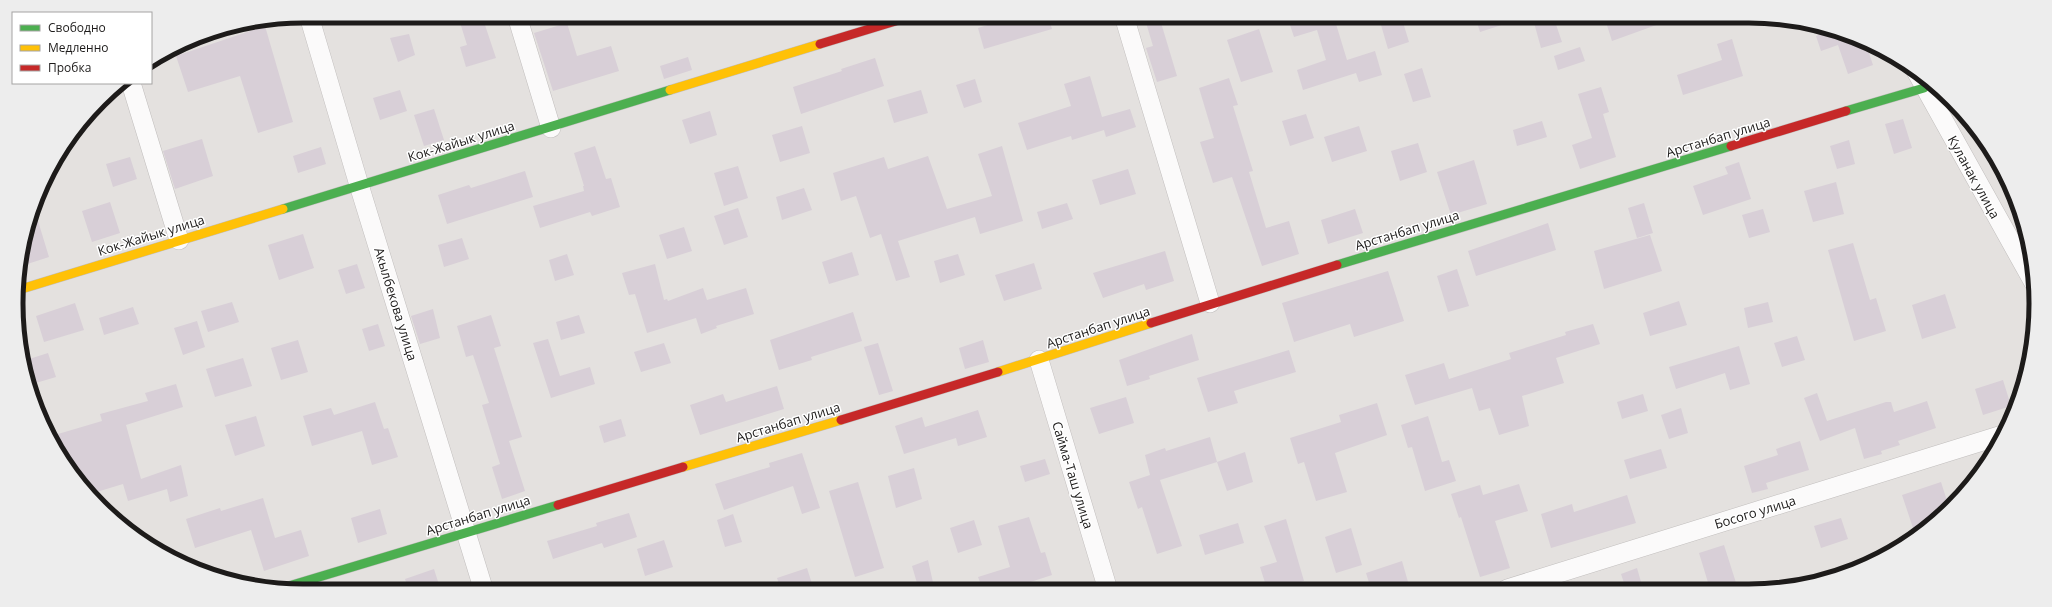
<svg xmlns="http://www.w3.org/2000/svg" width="2052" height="607" viewBox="0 0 2052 607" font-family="'Open Sans',sans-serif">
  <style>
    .building { fill: #d8cfd7 }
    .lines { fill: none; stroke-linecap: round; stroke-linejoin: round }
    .street-casing { stroke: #c1bebd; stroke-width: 20 }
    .fast-casing { stroke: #c1bebd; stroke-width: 10 }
    .slow-casing { stroke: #c1bebd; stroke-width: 10 }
    .jam-casing { stroke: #c1bebd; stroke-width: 10 }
    .street { stroke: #fbfafa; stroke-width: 19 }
    .fast { stroke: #4caf50; stroke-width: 9 }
    .slow { stroke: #ffc107; stroke-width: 9 }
    .jam { stroke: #c62828; stroke-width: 9 }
    .labels { text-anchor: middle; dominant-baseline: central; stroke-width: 3; stroke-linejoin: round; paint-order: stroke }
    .street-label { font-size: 13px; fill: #1d1b1a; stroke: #fff }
    .rim { fill: none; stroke: #1d1b1a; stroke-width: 5 }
  </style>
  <rect width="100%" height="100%" fill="#e4e1df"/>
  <!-- building -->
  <path class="building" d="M 458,16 L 482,16 L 496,58 L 466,67 L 460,47 L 467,45 Z
    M 1016,16 L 1048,16 L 1052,29 L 984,49 L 978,28 Z
    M 1144,16 L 1159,16 L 1177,76 L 1157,82 L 1146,48 L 1153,46 Z
    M 1287,16 L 1349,16 L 1349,19 L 1330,25 L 1336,24 L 1347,60 L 1375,51 L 1382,75 L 1359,82 L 1356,73 L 1303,90 L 1297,70 L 1326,60 L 1317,30 L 1294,37 Z
    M 1475,16 L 1520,16 L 1520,19 L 1480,32 Z
    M 1544,16 L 1553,16 L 1562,42 L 1541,48 L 1533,19 Z
    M 1604,16 L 1673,16 L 1673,19 L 1612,41 Z
    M 1402,19 L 1409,42 L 1388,49 L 1381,25 Z
    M 567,23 L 577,56 L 611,46 L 619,71 L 553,91 L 534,33 Z
    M 265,26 L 293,122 L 258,133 L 240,76 L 188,92 L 176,56 Z
    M 1259,29 L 1273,72 L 1241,82 L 1227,40 Z
    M 1833,30 L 1865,41 L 1873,65 L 1848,74 L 1838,45 L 1821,51 L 1816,36 Z
    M 409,34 L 415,55 L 398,62 L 390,38 Z
    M 1732,39 L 1743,76 L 1683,95 L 1677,75 L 1722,60 L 1717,44 Z
    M 1580,47 L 1585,61 L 1558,70 L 1554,56 Z
    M 688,57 L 692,70 L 664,79 L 660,66 Z
    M 875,58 L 884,86 L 801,114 L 793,87 L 842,71 L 841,69 Z
    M 1422,68 L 1431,97 L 1413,102 L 1404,74 Z
    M 1090,76 L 1102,117 L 1130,109 L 1136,127 L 1106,137 L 1104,130 L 1072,140 L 1071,136 L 1027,150 L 1018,123 L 1071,106 L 1064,84 Z
    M 1229,78 L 1238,105 L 1233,106 L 1253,171 L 1249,172 L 1266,228 L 1289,221 L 1299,254 L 1262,266 L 1232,177 L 1213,183 L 1200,142 L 1214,138 L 1199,88 Z
    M 975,79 L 982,102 L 964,108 L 956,85 Z
    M 1601,87 L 1609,112 L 1603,114 L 1616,157 L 1580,169 L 1572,145 L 1592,138 L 1578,94 Z
    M 400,90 L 407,111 L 380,120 L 373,98 Z
    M 921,90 L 928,113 L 894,123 L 887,100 Z
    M 434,109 L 444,140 L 424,146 L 414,115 Z
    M 710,111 L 717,135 L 690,144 L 682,120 Z
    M 1306,114 L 1314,138 L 1290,146 L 1282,121 Z
    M 1903,119 L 1912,148 L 1894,154 L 1885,124 Z
    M 1542,121 L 1547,137 L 1517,146 L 1513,130 Z
    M 802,126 L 810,153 L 780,162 L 772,135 Z
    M 1359,126 L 1367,151 L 1332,162 L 1324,137 Z
    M 202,139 L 213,176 L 175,189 L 163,151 Z
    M 1849,140 L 1855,164 L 1837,169 L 1830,146 Z
    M 1418,143 L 1427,172 L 1400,181 L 1391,151 Z
    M 595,146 L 606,179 L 611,178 L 620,207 L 592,216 L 590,212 L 540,228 L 533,206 L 584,191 L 583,186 L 584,186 L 574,153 Z
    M 1002,146 L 1023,221 L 980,234 L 975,217 L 898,241 L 910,277 L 896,281 L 881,234 L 870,238 L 856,196 L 841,201 L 833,173 L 884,157 L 888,169 L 928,156 L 947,209 L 992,196 L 978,154 Z
    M 321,147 L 326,164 L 298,173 L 293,156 Z
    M 130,157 L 137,179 L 113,187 L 106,164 Z
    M 1474,160 L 1487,204 L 1451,215 L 1437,172 Z
    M 1739,162 L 1751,199 L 1703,215 L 1693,186 L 1728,174 L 1725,167 Z
    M 738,166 L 748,198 L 724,206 L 714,173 Z
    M 1128,169 L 1136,194 L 1100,205 L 1092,180 Z
    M 525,171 L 533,197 L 447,224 L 438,195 L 469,185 L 471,188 Z
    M 1836,182 L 1844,214 L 1813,222 L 1804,191 Z
    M 804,188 L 812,210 L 782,220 L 776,197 Z
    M 110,202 L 120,233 L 92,242 L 82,211 Z
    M 1067,203 L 1073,219 L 1042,229 L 1037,212 Z
    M 1644,203 L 1653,233 L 1637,238 L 1628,208 Z
    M 738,208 L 748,237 L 724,245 L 714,216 Z
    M 1355,209 L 1363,233 L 1328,244 L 1321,220 Z
    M 1763,209 L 1770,232 L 1749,238 L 1742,215 Z
    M 35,211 L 49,257 L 18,267 L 18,266 Z
    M 1548,223 L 1556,250 L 1476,276 L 1468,251 Z
    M 684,227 L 692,251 L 667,259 L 659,235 Z
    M 303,234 L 314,268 L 279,280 L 268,245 Z
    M 1650,235 L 1662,271 L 1604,289 L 1594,251 Z
    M 462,238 L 469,259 L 444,267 L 438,245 Z
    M 1853,243 L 1870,300 L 1876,298 L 1886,331 L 1854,341 L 1828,250 Z
    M 1165,251 L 1174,281 L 1146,290 L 1144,284 L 1103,298 L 1093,273 Z
    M 852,252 L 859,275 L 829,284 L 822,262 Z
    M 567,254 L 574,275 L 555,281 L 549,260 Z
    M 958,254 L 965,275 L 940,283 L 934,261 Z
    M 1034,263 L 1042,289 L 1004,301 L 995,275 Z
    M 357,264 L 365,288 L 346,294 L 338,270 Z
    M 655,264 L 664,300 L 667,299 L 668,301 L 703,288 L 707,300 L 746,288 L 754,314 L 716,326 L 717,328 L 701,334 L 696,318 L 647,333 L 635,294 L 629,295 L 622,273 Z
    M 1457,269 L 1469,306 L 1448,312 L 1437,276 Z
    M 1388,271 L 1404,321 L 1354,337 L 1350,324 L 1294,342 L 1282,303 Z
    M 1945,294 L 1956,328 L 1922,339 L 1912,305 Z
    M 1679,301 L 1687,325 L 1650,336 L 1643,313 Z
    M 232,302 L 239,322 L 208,332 L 201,311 Z
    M 1768,302 L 1773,322 L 1748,328 L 1744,308 Z
    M 75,303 L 84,330 L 44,342 L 36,316 Z
    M 133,307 L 139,324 L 104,335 L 99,318 Z
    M 433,309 L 440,338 L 420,344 L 411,316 Z
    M 853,312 L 862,341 L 811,357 L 812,360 L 779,370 L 770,340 Z
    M 491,315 L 501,346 L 494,348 L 522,437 L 509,441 L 525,491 L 502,499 L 492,467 L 500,464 L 482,405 L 489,403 L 473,355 L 466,357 L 457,326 Z
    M 579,315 L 585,333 L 561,340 L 556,322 Z
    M 197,321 L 205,347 L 183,355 L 174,328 Z
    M 378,324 L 385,346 L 369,351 L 362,329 Z
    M 1593,324 L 1600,344 L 1556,358 L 1564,383 L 1522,396 L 1529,426 L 1499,435 L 1490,408 L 1479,411 L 1472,388 L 1415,405 L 1405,375 L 1444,363 L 1449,379 L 1511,359 L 1509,353 L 1566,335 L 1565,332 Z
    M 1192,334 L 1199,360 L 1149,376 L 1150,379 L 1127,386 L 1119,360 Z
    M 1797,336 L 1805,360 L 1782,367 L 1774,343 Z
    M 548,339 L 560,376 L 590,367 L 595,384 L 551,398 L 533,343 Z
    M 298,340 L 308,372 L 281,380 L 271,348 Z
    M 983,340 L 989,362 L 965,369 L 959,348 Z
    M 664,343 L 671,363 L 641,372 L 634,352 Z
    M 878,343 L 893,391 L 879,395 L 864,347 Z
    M 1739,346 L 1750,384 L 1730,390 L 1725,373 L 1676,389 L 1669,367 Z
    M 1289,350 L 1296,372 L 1234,391 L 1238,403 L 1208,412 L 1197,378 Z
    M 48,353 L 56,377 L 29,385 L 26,378 L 23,361 Z
    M 243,358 L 252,386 L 215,397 L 206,369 Z
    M 2003,380 L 2011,406 L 1983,415 L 1975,389 Z
    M 176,384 L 183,407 L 126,425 L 141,479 L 181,465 L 188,496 L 170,502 L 167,489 L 128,501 L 123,484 L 90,494 L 68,467 L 58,434 L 102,421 L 100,414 L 148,401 L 145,393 Z
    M 777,386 L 784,409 L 700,435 L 690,405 L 723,394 L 726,402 Z
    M 1817,393 L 1827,421 L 1886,402 L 1891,402 L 1894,412 L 1927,401 L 1936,428 L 1898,441 L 1900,445 L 1881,451 L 1882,454 L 1864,459 L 1855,428 L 1820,441 L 1804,398 Z
    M 1643,394 L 1648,411 L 1622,419 L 1617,402 Z
    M 1126,397 L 1134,423 L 1099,434 L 1090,408 Z
    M 375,402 L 384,429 L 388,428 L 398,457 L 372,465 L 362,431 L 312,446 L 303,416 L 331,408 L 334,415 Z
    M 1377,403 L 1387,435 L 1335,453 L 1347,492 L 1316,501 L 1304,462 L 1298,464 L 1290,438 L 1341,422 L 1339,415 Z
    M 1681,408 L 1688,433 L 1669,439 L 1661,415 Z
    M 978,410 L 987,437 L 958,446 L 956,438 L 904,454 L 895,426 L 922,417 L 925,427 Z
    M 256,416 L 265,446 L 235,456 L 225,425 Z
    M 1428,416 L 1442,462 L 1449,460 L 1456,481 L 1425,491 L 1412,447 L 1408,448 L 1401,425 Z
    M 621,419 L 626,436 L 604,443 L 599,426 Z
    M 1210,437 L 1217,462 L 1160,480 L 1182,546 L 1157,554 L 1142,507 L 1138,509 L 1129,482 L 1150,475 L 1145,455 L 1165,448 L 1166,451 Z
    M 1800,441 L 1809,470 L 1766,483 L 1768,489 L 1752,493 L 1744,466 L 1778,455 L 1776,449 Z
    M 1661,449 L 1667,468 L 1630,479 L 1624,460 Z
    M 1245,452 L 1253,482 L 1227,491 L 1217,462 Z
    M 802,453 L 820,508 L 802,514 L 793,486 L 724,510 L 715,484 L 770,467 L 769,463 Z
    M 1045,459 L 1050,474 L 1025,482 L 1020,466 Z
    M 914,468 L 922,499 L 896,508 L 888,476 Z
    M 858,482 L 884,568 L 855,577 L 829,491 Z
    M 1941,482 L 1949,507 L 1938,520 L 1915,534 L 1902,495 Z
    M 1519,484 L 1528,511 L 1495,521 L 1510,568 L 1480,577 L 1461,517 L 1459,518 L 1451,494 L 1480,485 L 1483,495 Z
    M 1627,495 L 1636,523 L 1551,548 L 1541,514 L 1572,504 L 1574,512 Z
    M 263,498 L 275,538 L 301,530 L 309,556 L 264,571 L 251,530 L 195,548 L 186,519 L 220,508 L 221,511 Z
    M 380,509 L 387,534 L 358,543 L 351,518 Z
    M 629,513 L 637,537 L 604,548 L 602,543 L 553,559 L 547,541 L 597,526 L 596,523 Z
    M 733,514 L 742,542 L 725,547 L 717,520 Z
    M 1029,517 L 1041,553 L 1045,552 L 1052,575 L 1006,590 L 983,590 L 978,577 L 1010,567 L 998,526 Z
    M 1841,518 L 1848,539 L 1821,548 L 1814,526 Z
    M 1286,519 L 1304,581 L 1276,589 L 1267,589 L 1260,567 L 1277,562 L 1264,526 Z
    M 974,520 L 982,545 L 958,553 L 950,528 Z
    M 1238,523 L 1244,543 L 1205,555 L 1199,535 Z
    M 1351,528 L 1362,565 L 1336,573 L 1325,537 Z
    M 664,540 L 673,567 L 645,576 L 637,549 Z
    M 1724,545 L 1738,589 L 1710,589 L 1699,553 Z
    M 928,560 L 934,587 L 919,590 L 912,566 Z
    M 1402,561 L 1410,589 L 1371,589 L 1366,573 Z
    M 807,568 L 814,590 L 781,590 L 777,578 Z
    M 1637,568 L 1643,589 L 1626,589 L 1621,574 Z
    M 434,569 L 441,591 L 409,591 L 405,579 Z"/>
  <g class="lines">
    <!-- street casing -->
    <g class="street-casing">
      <path id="street" d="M 309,16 L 359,185 L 484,591
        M 517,16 L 551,128
        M 1124,16 L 1210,303
        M 1916,71 L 2034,283
        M 131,83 L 179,240
        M 1039,360 L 1108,590
        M 1507,589 L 2002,435"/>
    </g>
    <!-- fast casing -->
    <g class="fast-casing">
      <path id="fast" d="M 1846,111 L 1924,88
        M 283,209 L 670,90
        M 1337,265 L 1731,146
        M 279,589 L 558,505"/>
    </g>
    <!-- slow casing -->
    <g class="slow-casing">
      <path id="slow" d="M 670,90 L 820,44
        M 18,290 L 283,209
        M 998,372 L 1151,323
        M 683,467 L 841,420"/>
    </g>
    <!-- jam casing -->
    <g class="jam-casing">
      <path id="jam" d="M 820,44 L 912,16
        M 1731,146 L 1846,111
        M 1151,323 L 1337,265
        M 841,420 L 998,372
        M 558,505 L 683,467"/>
    </g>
    <!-- street -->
    <use href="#street" class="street"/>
    <!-- fast -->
    <use href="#fast" class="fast"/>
    <!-- slow -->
    <use href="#slow" class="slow"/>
    <!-- jam -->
    <use href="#jam" class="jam"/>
  </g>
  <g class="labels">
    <!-- street labels -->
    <g class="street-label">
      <text transform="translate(1718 137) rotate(-17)">Арстанбап улица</text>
      <text transform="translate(461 141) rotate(-17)">Кок-Жайык улица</text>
      <text transform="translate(1974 177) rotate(61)">Куланак улица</text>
      <text transform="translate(1407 230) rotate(-17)">Арстанбап улица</text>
      <text transform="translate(151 235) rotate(-17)">Кок-Жайык улица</text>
      <text transform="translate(396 304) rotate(73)">Акылбекова улица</text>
      <text transform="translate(1098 327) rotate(-18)">Арстанбап улица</text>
      <text transform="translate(788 422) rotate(-17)">Арстанбап улица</text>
      <text transform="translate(1073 475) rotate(73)">Сайма-Таш улица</text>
      <text transform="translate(1755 512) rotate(-17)">Босого улица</text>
      <text transform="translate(478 515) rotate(-17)">Арстанбап улица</text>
    </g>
  </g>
  <!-- crop -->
  <path d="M0 0H2052V607H0ZM303 23H1749A280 280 0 0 1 2029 303V304A280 280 0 0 1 1749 584H303A280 280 0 0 1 23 304V303A280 280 0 0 1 303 23Z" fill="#ededed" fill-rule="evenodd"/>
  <path class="rim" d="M303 23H1749A280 280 0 0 1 2029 303V304A280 280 0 0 1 1749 584H303A280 280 0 0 1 23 304V303A280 280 0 0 1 303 23Z"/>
  <!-- legend -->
  <rect x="12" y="12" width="140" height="72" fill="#ffffff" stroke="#a5a4a3"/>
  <rect x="20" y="25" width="20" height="6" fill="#4caf50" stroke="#a5a4a3"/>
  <text x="48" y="32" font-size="12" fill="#1d1b1a">Свободно</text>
  <rect x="20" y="45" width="20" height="6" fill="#ffc107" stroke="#a5a4a3"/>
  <text x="48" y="52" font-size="12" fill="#1d1b1a">Медленно</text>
  <rect x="20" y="65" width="20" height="6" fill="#c62828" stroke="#a5a4a3"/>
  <text x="48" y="72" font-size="12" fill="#1d1b1a">Пробка</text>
</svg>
